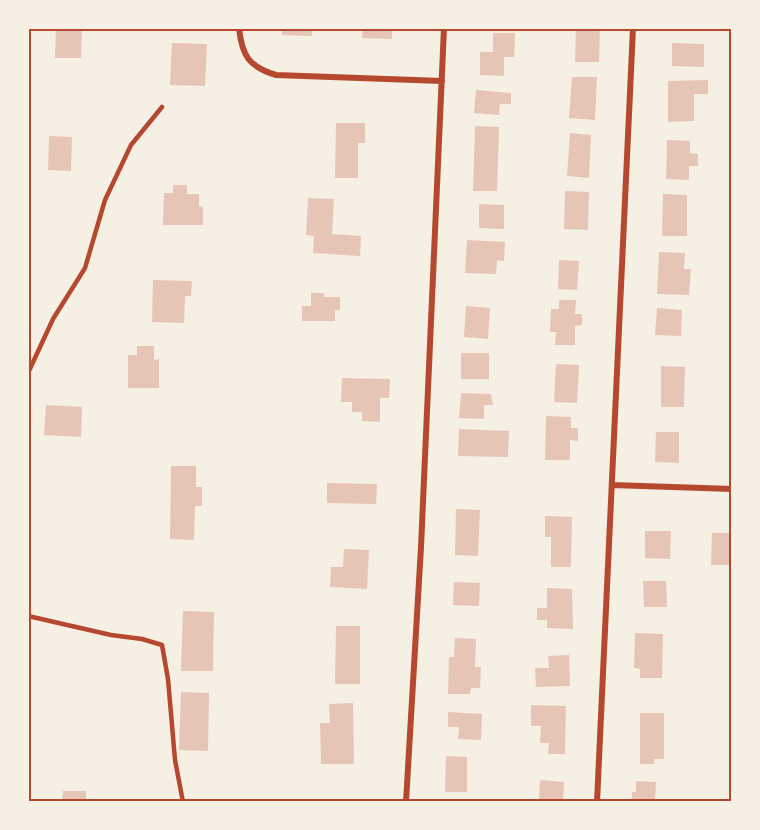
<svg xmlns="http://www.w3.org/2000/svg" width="760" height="830" viewBox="0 0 760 830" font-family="Jost,sans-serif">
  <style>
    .building { fill: #e6c5b7 }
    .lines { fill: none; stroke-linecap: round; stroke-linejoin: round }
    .service { stroke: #b5482f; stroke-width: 4.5 }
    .minor { stroke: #b5482f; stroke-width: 6 }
    .neatline { fill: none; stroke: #b5482f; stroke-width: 2 }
  </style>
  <rect width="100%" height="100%" fill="#f6efe4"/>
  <!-- building -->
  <path class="building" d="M 56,28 L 82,28 L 81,58 L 55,58 Z
    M 282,28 L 312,28 L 312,36 L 282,35 Z
    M 363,28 L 392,28 L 392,39 L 362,38 Z
    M 576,28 L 600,28 L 599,62 L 575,62 Z
    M 493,33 L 515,33 L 514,57 L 504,57 L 504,76 L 480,75 L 480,52 L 493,52 Z
    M 172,43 L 207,44 L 205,86 L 170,85 Z
    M 672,43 L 704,44 L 704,67 L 672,66 Z
    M 572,77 L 597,77 L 595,120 L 569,118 Z
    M 708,80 L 708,94 L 694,94 L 694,121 L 668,122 L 668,81 Z
    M 476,90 L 511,93 L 511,104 L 500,104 L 499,115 L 474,113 Z
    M 336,123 L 365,123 L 365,143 L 358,143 L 358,178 L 335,178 Z
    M 475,126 L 499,127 L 497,191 L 473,191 Z
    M 570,133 L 591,135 L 589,178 L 567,176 Z
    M 49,136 L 72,137 L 71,171 L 48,170 Z
    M 667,140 L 690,141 L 690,153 L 698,154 L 698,166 L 689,166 L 689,180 L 666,179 Z
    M 173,185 L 187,185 L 187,194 L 199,194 L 199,206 L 203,207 L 203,225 L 163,225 L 164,193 L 173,193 Z
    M 565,191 L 589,192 L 588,230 L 564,229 Z
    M 663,194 L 687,195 L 687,236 L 662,236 Z
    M 308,198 L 334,199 L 332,234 L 361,236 L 360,256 L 313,253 L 314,236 L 306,235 Z
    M 479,204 L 504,205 L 504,229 L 479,228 Z
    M 467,240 L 505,242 L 504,261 L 497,260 L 496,274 L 465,273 Z
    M 659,252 L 685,253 L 684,269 L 691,269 L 689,295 L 657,294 Z
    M 559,260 L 579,261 L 577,290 L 558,289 Z
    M 153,280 L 192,281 L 191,296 L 185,296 L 184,323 L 152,322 Z
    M 311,293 L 324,293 L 324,297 L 340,297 L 340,310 L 335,310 L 335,321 L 302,321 L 302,306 L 311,306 Z
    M 559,300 L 576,300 L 575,314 L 582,314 L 582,325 L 575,326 L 575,345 L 555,345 L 556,332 L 550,332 L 551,309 L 559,309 Z
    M 466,306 L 490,308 L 488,339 L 464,337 Z
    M 657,308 L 682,310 L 681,336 L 655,335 Z
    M 137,346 L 154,346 L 154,360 L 159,359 L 159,388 L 128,388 L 128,355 L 137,355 Z
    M 461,353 L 489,353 L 489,379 L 461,379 Z
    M 556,364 L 579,365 L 577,403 L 554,402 Z
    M 661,366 L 685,367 L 684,407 L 661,407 Z
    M 342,378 L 390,379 L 389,398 L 380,398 L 380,422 L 362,421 L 362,412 L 352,412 L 352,402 L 341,402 Z
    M 461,393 L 491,394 L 493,405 L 484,405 L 484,419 L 459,418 Z
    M 46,405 L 82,407 L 81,437 L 44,435 Z
    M 546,416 L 571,417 L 571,428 L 578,428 L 578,441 L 570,440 L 570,460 L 545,460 Z
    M 459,429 L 509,431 L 508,457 L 458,456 Z
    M 656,432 L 679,432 L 679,463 L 655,462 Z
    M 171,466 L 196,466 L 196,487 L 202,487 L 202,506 L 195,506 L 194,540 L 170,539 Z
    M 327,483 L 377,484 L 376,504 L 327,503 Z
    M 456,509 L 480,510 L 478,556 L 455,555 Z
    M 545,516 L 572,517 L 571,567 L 551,567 L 551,537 L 545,537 Z
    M 645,531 L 671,531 L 670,559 L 645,558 Z
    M 712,533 L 732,533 L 732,565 L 711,565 Z
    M 344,549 L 369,550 L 367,589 L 330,587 L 331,567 L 343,567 Z
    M 643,581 L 666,581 L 667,607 L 644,607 Z
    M 454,582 L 480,583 L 479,606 L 453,605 Z
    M 547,588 L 572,589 L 573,629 L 547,628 L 547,620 L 537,620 L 537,608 L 547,608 Z
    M 183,611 L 214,612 L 213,671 L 181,671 Z
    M 336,626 L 360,626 L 360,684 L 335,684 Z
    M 635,633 L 663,634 L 662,678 L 640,678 L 640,669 L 634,668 Z
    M 455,638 L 476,639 L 475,667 L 481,667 L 480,688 L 471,688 L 470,694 L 448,694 L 449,657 L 454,657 Z
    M 569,655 L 570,686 L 536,687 L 535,668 L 549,668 L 548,656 Z
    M 181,692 L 209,693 L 208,751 L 179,750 Z
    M 353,703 L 354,764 L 321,764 L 320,723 L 330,723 L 329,704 Z
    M 531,705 L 566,706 L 565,754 L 548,754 L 549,743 L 540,743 L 541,726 L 531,726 Z
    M 448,712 L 482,714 L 481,740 L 458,739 L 459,727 L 448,727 Z
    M 640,713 L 664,713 L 664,759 L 654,759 L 654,764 L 640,764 Z
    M 446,756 L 467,757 L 467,792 L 445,792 Z
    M 540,780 L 564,782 L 563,802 L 539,802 Z
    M 636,781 L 656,782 L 655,802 L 632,802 L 632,792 L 636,792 Z
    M 63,791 L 86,791 L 86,802 L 62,802 Z"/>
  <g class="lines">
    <!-- service -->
    <path class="service" d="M 28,373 L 53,319 L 85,268 L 105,200 L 131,145 L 162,107
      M 28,616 L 111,635 L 142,639 L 162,645 L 168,679 L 175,760 L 183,802"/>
    <!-- minor -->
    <path class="minor" d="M 239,28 C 242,56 249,67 276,75 L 442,81
      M 612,485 L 732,489
      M 406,802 L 421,547 L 444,28
      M 597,802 L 633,28"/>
  </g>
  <!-- border -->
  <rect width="760" height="830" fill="none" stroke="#f6efe4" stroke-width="60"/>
  <rect x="30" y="30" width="700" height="770" class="neatline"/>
</svg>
